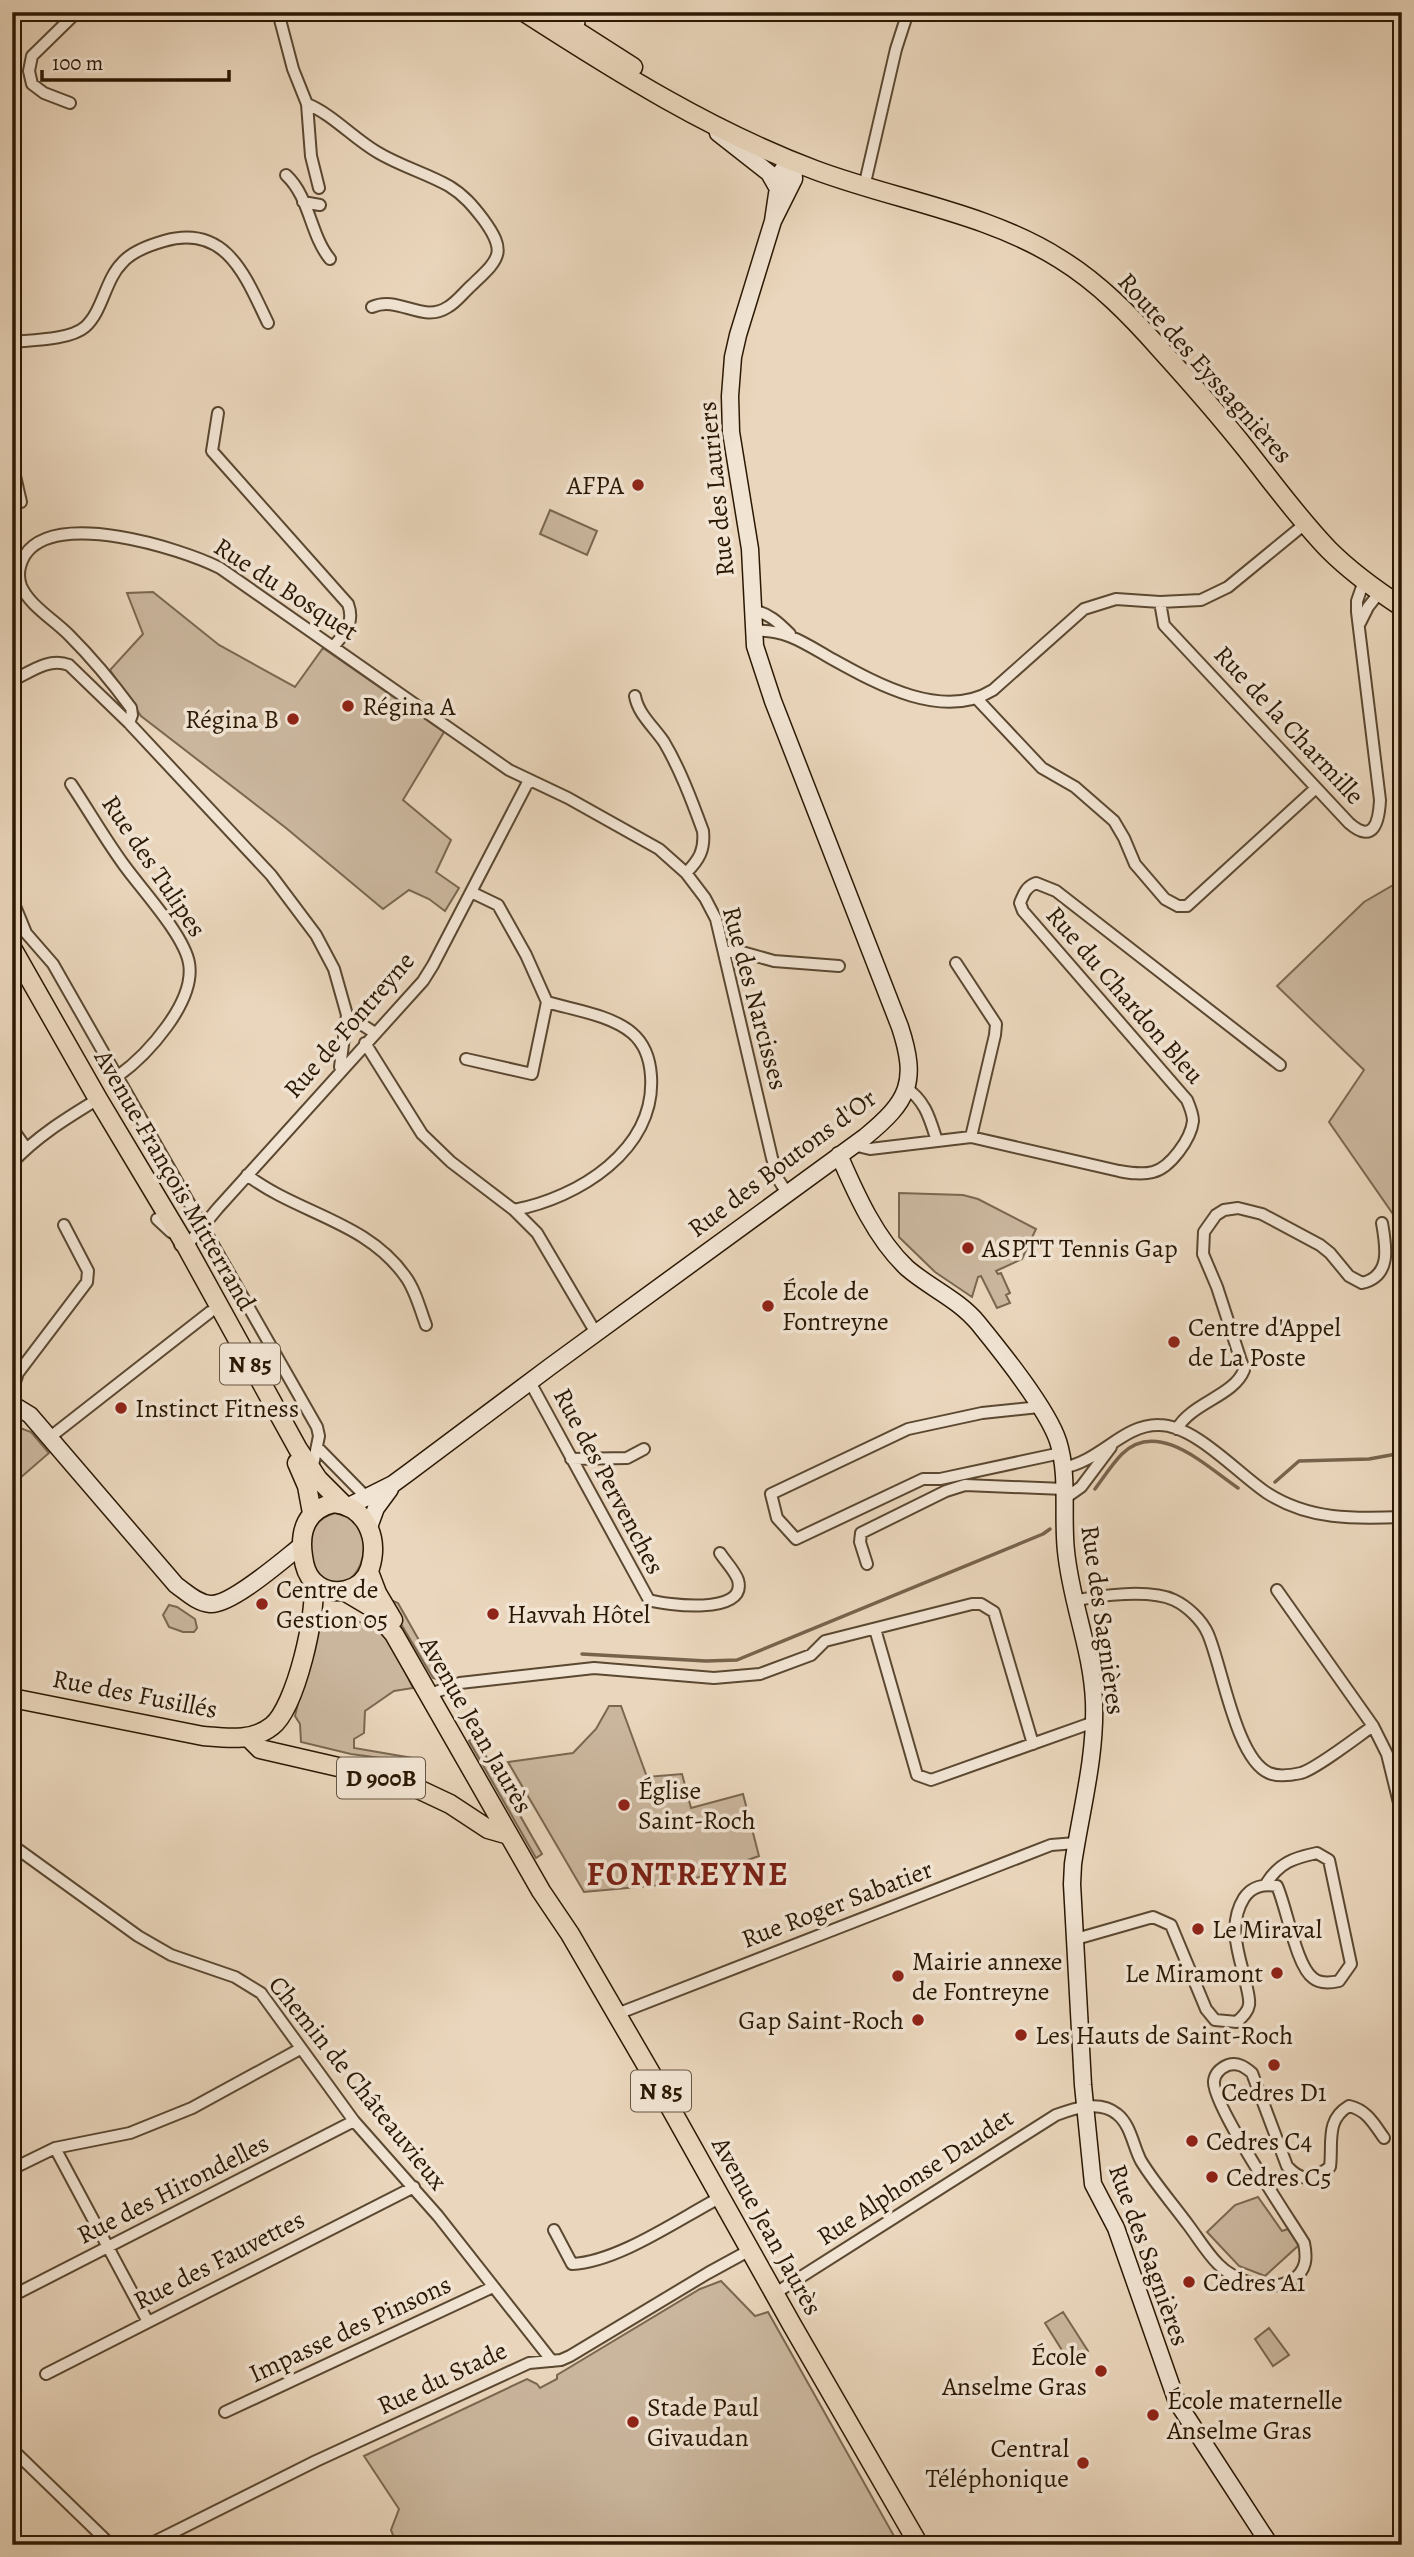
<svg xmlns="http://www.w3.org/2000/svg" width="1414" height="2557" viewBox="0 0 1414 2557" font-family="Alegreya,serif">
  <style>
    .green { fill: #cab69d; stroke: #7a6750; stroke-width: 2 }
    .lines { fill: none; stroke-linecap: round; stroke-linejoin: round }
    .stream { stroke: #77634c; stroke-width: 3.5 }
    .street-casing { stroke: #5b4831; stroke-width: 14 }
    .secondary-casing { stroke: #2b1803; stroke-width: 19 }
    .primary-casing { stroke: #2b1803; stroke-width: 21 }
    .street { stroke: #f1e4d3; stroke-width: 10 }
    .secondary { stroke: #f1e4d3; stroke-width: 16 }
    .primary { stroke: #ead6bc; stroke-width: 18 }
    .poi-dot { fill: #8f2418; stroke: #f1e4d3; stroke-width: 2.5 }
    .labels { text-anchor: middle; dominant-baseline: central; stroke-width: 7; stroke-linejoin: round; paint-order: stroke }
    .shield { fill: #f1e4d3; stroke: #665541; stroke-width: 2 }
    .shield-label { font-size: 24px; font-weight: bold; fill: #2b1803 }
    .street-label { font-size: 26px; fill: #2b1803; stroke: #f1e4d3 }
    .poi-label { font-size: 26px; fill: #2b1803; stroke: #f1e4d3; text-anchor: start }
    .district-label { font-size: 33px; font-weight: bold; letter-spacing: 2px; fill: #7a1f14; stroke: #f1e4d3 }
  </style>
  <rect width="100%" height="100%" fill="#ead6bc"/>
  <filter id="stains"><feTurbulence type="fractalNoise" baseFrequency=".00286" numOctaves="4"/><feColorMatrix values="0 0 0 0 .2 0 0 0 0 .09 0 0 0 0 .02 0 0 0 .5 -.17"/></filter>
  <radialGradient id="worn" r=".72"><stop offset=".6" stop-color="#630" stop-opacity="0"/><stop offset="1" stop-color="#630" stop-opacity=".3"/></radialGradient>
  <!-- green -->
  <path class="green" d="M 550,510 L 597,531 L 587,555 L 540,534 Z
    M 153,592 L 219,645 L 295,687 L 323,648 L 444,732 L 403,800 L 451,840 L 436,872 L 459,888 L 445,911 L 429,899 L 409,890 L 383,909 L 286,828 L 141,716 L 110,670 L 143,634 L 127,593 Z
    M 1402,880 L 1402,1227 L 1329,1122 L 1364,1070 L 1277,986 L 1364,902 Z
    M 899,1193 L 963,1195 L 978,1199 L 1036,1229 L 1022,1259 L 996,1271 L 998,1274 L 1001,1273 L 1010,1293 L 1006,1295 L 1010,1303 L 997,1308 L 981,1276 L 978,1277 L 972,1297 L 935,1272 L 899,1237 Z
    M 12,1425 L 31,1432 L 49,1453 L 12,1485 Z
    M 335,1513 L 352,1518 C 356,1523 362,1530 363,1537 C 369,1566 345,1601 317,1574 C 305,1550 306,1521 335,1513 Z
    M 393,1601 L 398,1603 L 442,1681 L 433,1678 L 388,1602 Z
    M 169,1605 L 177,1607 L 195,1619 L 197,1628 L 194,1632 L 183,1632 L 169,1627 L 163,1615 Z
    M 323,1619 C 338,1619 360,1619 373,1627 C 393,1639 403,1668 413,1688 L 394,1691 L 365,1711 L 364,1733 L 354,1739 L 354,1748 L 424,1760 L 425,1764 L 351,1754 L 301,1742 L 300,1724 L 295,1716 L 307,1665 Z
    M 609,1706 L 621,1706 L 647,1777 L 682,1774 L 691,1808 L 743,1794 L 759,1856 L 682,1883 L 584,1892 L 508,1762 L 573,1753 L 596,1729 Z
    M 475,1737 L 542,1854 L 536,1858 L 469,1741 Z
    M 1258,2197 L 1282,2231 L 1288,2229 L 1299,2245 L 1265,2276 L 1239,2266 L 1207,2232 L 1235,2205 Z
    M 721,2281 L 755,2316 L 768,2312 L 899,2545 L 397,2545 L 391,2530 L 399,2509 L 364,2456 L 527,2379 L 537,2384 L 540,2388 L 557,2379 L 557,2375 L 700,2289 Z
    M 1063,2312 L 1088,2351 L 1070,2363 L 1045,2323 Z
    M 1269,2328 L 1289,2355 L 1273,2366 L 1255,2339 Z"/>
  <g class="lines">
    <!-- stream -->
    <path class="stream" d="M 1275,1482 L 1299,1461 L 1369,1459 L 1402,1453
      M 1095,1489 C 1104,1477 1112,1464 1122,1454 C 1158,1418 1207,1467 1238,1488
      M 582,1654 L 706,1661 L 737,1660 L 1043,1534 L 1050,1529"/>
    <!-- street casing -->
    <g class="street-casing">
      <path id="street" d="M 251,12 L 257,15 L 269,12
        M 278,12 L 293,69 L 307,104 C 332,114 353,138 377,152 C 400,166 426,173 449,186 C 464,195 473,206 483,219 C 508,253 499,259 472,285 C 464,292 457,302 448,307 C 422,324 399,295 372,307
        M 575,32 L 579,25 L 579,12
        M 70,103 L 44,93 L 32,84 L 29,71 L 32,56 L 77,12
        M 307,104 L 311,156 L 319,188
        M 286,175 C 310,197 310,235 330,259
        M 864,187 L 896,49 L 908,12
        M 303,202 L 320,205
        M 12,342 C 31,340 70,340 85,327 C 103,311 105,280 122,263 C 132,251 150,245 164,241 C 227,223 246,278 268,323
        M 218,413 L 212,451 L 348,604 C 355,623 345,633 333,647
        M 12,463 L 21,502
        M 1160,602 L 1164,625 L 1349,823 C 1374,845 1379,821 1380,800 L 1357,612 L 1357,601 L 1364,581
        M 752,611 C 767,611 780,624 790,634
        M 1360,623 L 1368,607 L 1380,592
        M 753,631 C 784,628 806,644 832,659 C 877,684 943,721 993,690 L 1084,609 L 1116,599 L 1160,602 L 1201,600 L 1228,587 L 1306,523
        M 12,681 C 30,672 49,657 69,665 L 129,723 L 271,875 L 316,935 L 334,969 L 347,1015 L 340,1067
        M 635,696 C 638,714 654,727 664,742 C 680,769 692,801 703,831 C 705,850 699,860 686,873
        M 978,700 L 1042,768 L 1075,787 L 1114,821 L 1124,838 L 1135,864 L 1165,899 L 1178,906 L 1187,906 L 1316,788
        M 129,723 L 132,715 L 131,708 C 112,682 92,658 69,635 C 53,619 30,606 21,586 C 17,575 19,565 25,555 C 55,509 180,548 220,568 L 509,770 L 568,798 L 659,849 L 686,873 L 705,898 L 716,919 L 772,1158 L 778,1179 L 787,1193
        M 71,784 C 89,811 105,839 124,865 C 142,890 184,935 189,963 C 196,1002 147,1055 118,1076
        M 471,892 L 498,905 L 526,955 L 547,1002 C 574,1010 611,1015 632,1033 C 645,1044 650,1060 651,1076 C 656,1150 578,1198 514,1210
        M 12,899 L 26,933 L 53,964 L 317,1427 L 319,1436 L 312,1470
        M 724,952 L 742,952 L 774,961 L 839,966
        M 956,963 L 996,1024 L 995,1035 L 971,1137
        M 347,1015 L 375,1033
        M 365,1043 L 422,1134 L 451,1162 L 514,1210 L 537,1233 L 596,1333
        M 466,1059 L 532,1074 L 547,1002
        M 906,1088 C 926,1101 930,1120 937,1141
        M 12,1128 L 26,1148
        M 853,1145 L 870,1149 L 971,1137 L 1119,1171 C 1130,1173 1142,1175 1153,1172 C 1170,1168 1191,1139 1193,1121 C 1193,1114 1190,1107 1187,1100 L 1023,911 L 1020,903 C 1024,893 1026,887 1036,883 L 1056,891 L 1280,1065
        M 12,1163 C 37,1136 67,1118 98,1099
        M 247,1175 C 298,1214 366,1221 405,1276 C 415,1289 420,1309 426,1325
        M 157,1219 L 171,1232
        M 180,1245 L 188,1244 L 218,1208 L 423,981 L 433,965 L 527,784 L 531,782
        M 530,1382 L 649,1600 C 665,1605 748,1616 738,1580 C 735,1571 725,1561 720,1553
        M 12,1391 L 18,1373 L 87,1282 L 88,1271 L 64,1225
        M 1039,1407 L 982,1413 L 908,1429 L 771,1494 L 777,1518 L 796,1539 L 923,1479 L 940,1479 L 1061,1453
        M 1177,1429 C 1191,1403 1234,1396 1244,1370 L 1217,1287 L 1203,1254 L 1204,1232 L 1216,1215 L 1224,1210 L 1238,1208 L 1262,1214 L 1320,1245 L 1330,1253 L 1349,1276 L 1362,1283 C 1392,1276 1386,1246 1382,1223
        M 49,1438 L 210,1312
        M 317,1447 L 367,1498
        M 571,1459 L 627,1458 L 644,1449
        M 1062,1468 C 1100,1462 1123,1424 1159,1425 C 1195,1425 1237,1473 1267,1493 C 1309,1520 1354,1519 1402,1517
        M 1064,1499 L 1081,1487 L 1111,1447
        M 867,1564 L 860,1542 L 861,1533 L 946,1491 L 965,1485 L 1064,1489
        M 1277,1590 L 1373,1726 L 1387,1754 L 1402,1815
        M 1074,1601 C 1100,1595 1150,1589 1174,1600 C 1187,1606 1202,1620 1208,1634 C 1222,1666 1236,1759 1269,1773 C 1278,1777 1292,1775 1301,1773 C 1316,1769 1357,1737 1373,1726
        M 875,1629 L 917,1775 L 931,1780 L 1094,1722
        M 428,1695 L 460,1683 L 594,1668 L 714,1678 L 760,1674 L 811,1655 L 825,1641 L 972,1604 L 981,1604 L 994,1612 L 1033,1744
        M 12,1845 L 138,1936 L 171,1955 L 235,1977 L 261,1993 L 354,2121 L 438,2216 L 552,2361
        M 1076,1939 L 1153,1917 L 1171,1925 L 1206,2009 L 1215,2020 L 1237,2022 C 1242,2017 1248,2012 1249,2005 C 1250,1998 1247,1990 1246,1983 C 1239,1955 1227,1925 1244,1898 C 1252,1886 1263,1884 1277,1886 C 1287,1908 1296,1966 1313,1978 C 1320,1984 1330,1983 1339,1981 L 1351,1964 L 1329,1860 L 1317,1853 C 1293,1858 1279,1863 1266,1884
        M 617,2014 L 1051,1845 L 1076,1843
        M 55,2148 L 148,2322
        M 12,2169 L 55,2148 L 130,2133 L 192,2108 L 300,2049
        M 554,2230 L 572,2264 C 618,2262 679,2219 721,2197
        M 774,2294 L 1056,2115 C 1075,2108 1100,2100 1117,2114 C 1131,2125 1133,2146 1141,2161 C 1155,2184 1173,2204 1189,2226 C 1198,2238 1207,2253 1218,2264 C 1234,2281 1271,2293 1292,2280 C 1307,2271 1307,2257 1304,2243 C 1288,2217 1211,2103 1214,2081 C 1215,2073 1221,2068 1228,2065 C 1238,2062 1245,2067 1252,2073 L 1287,2166 C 1303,2184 1313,2179 1330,2167 C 1333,2143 1325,2120 1349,2106 C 1367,2110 1374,2124 1384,2138
        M 12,2296 L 354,2121
        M 46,2374 L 414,2187
        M 225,2412 L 493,2287
        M 12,2449 L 111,2545
        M 148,2545 L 316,2461 L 529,2363 L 561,2360 L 570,2356 L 708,2273 L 750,2250"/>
    </g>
    <!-- secondary casing -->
    <g class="secondary-casing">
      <path id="secondary" d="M 718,133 L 769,173 L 777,187
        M 839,1155 C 856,1194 876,1239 907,1268 C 930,1288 958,1299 978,1323 C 1000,1350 1047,1408 1058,1441 C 1069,1475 1062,1516 1066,1551 C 1071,1603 1092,1650 1094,1702 C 1096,1757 1081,1810 1073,1864 L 1072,1884 L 1083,2085 L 1093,2184 L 1116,2228 L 1177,2402 L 1270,2545
        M 12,1404 L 30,1415 L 176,1585 C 186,1592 197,1603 210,1604 C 231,1606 284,1559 302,1545
        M 349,1506 L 393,1484 L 408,1473 L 551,1366 L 865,1137 C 909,1101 918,1082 900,1027 L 773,701 L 755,646 L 750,549 L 731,432 L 730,396 L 733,357 L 738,335 L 773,221 L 794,179 L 793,161 L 784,168 L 780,174 L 773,221
        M 369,1527 L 376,1508 L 390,1489"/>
    </g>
    <!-- primary casing -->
    <g class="primary-casing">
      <path id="primary" d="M 524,12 C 617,72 711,131 815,170 C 895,200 988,213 1060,259 C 1099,283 1131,316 1161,350 C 1190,382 1219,415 1246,449 C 1273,483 1299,519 1329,550 C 1351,572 1376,590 1402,607
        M 547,12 L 633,67
        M 12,948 L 98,1099 L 186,1246 L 298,1449 L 318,1479 L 343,1504
        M 297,1463 L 307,1486 L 312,1513
        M 334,1503 C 367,1507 379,1539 370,1568 C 363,1592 330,1599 313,1581 C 307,1575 304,1564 303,1556 C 299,1530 307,1509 334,1503 Z
        M 369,1572 L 377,1593 L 393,1620
        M 344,1591 L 371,1607 L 394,1634 L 541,1891 L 570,1934 L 652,2075 L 792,2325 L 919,2545
        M 12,1698 L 203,1736 C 227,1738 252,1742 272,1726 C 296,1707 318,1611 313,1581
        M 248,1737 L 260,1749 L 360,1772 L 416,1788 L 450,1804 L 488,1829 L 509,1835"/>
    </g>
    <!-- street -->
    <use href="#street" class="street"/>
    <!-- secondary -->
    <use href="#secondary" class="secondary"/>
    <!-- primary -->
    <use href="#primary" class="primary"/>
  </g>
  <!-- markers -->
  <g class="poi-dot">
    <circle cx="638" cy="485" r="7"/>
    <circle cx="348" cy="706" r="7"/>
    <circle cx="293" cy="719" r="7"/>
    <circle cx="968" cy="1248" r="7"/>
    <circle cx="768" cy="1306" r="7"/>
    <circle cx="1174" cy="1342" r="7"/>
    <circle cx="121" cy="1408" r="7"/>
    <circle cx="262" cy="1604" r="7"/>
    <circle cx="493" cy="1614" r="7"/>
    <circle cx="624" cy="1805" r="7"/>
    <circle cx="1198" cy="1929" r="7"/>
    <circle cx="1277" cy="1973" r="7"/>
    <circle cx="898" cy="1976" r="7"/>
    <circle cx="918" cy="2020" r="7"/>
    <circle cx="1021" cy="2035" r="7"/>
    <circle cx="1274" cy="2065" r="7"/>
    <circle cx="1192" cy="2141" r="7"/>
    <circle cx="1212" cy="2177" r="7"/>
    <circle cx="1189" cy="2282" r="7"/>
    <circle cx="1101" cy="2371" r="7"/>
    <circle cx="1153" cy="2415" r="7"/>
    <circle cx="633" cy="2422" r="7"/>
    <circle cx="1083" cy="2463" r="7"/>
  </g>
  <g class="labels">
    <!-- shield labels -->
    <g class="shield">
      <rect x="220" y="1343.5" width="60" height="41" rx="5"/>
      <rect x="337" y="1757.5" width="88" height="41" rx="5"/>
      <rect x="631" y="2070.5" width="60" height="41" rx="5"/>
    </g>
    <g class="shield-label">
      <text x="250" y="1364">N 85</text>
      <text x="381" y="1778">D 900B</text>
      <text x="661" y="2091">N 85</text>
    </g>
    <!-- street labels -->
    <g class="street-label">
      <text transform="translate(1205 368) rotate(48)">Route des Eyssagnières</text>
      <text transform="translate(716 489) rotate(-96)">Rue des Lauriers</text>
      <text transform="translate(286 589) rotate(33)">Rue du Bosquet</text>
      <text transform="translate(1289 725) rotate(47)">Rue de la Charmille</text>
      <text transform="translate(154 866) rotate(56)">Rue des Tulipes</text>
      <text transform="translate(1125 995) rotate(49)">Rue du Chardon Bleu</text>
      <text transform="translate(755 998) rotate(75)">Rue des Narcisses</text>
      <text transform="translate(349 1025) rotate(-49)">Rue de Fontreyne</text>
      <text transform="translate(782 1163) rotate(-37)">Rue des Boutons d'Or</text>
      <text transform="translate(175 1180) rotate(60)">Avenue François Mitterrand</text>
      <text transform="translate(609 1481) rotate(62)">Rue des Pervenches</text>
      <text transform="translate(1103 1620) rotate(82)">Rue des Sagnières</text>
      <text transform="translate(135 1694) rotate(11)">Rue des Fusillés</text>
      <text transform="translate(476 1725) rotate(60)">Avenue Jean Jaurès</text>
      <text transform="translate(837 1904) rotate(-21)">Rue Roger Sabatier</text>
      <text transform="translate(358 2083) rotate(51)">Chemin de Châteauvieux</text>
      <text transform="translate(915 2177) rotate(-33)">Rue Alphonse Daudet</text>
      <text transform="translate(173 2189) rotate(-27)">Rue des Hirondelles</text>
      <text transform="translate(767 2226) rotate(61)">Avenue Jean Jaurès</text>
      <text transform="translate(1149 2255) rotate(70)">Rue des Sagnières</text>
      <text transform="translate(219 2260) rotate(-27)">Rue des Fauvettes</text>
      <text transform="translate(350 2329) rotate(-25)">Impasse des Pinsons</text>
      <text transform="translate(442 2378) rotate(-25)">Rue du Stade</text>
    </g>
    <!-- poi labels -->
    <g class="poi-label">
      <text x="624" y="485" text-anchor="end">AFPA</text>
      <text x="362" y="706">Régina A</text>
      <text x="279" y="719" text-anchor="end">Régina B</text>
      <text x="982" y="1248">ASPTT Tennis Gap</text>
      <text x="782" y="1291">École de<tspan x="782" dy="30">Fontreyne</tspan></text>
      <text x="1188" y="1327">Centre d'Appel<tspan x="1188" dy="30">de La Poste</tspan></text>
      <text x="135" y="1408">Instinct Fitness</text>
      <text x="276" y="1589">Centre de<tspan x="276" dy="30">Gestion 05</tspan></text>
      <text x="507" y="1614">Havvah Hôtel</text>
      <text x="638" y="1790">Église<tspan x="638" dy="30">Saint-Roch</tspan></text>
      <text x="1212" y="1929">Le Miraval</text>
      <text x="912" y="1961">Mairie annexe<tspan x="912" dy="30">de Fontreyne</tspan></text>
      <text x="1263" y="1973" text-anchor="end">Le Miramont</text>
      <text x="904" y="2020" text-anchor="end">Gap Saint-Roch</text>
      <text x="1035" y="2035">Les Hauts de Saint-Roch</text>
      <text x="1274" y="2092" text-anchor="middle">Cedres D1</text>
      <text x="1206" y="2141">Cedres C4</text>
      <text x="1226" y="2177">Cedres C5</text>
      <text x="1203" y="2282">Cedres A1</text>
      <text x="1087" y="2356" text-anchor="end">École<tspan x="1087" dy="30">Anselme Gras</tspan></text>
      <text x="1167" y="2400">École maternelle<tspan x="1167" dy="30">Anselme Gras</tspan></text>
      <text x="647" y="2407">Stade Paul<tspan x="647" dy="30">Givaudan</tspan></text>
      <text x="1069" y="2448" text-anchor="end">Central<tspan x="1069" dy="30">Téléphonique</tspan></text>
    </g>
    <!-- district labels -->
    <g class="district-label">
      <text x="688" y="1873">FONTREYNE</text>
    </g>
  </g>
  <!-- margin -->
  <rect width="1414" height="2557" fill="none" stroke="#ead6bc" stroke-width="42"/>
  <rect x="14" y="14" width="1386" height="2529" fill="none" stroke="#2b1803" stroke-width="3.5"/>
  <rect x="21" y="21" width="1372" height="2515" fill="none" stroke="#2b1803" stroke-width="2"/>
  <!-- scale -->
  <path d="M42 70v10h187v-10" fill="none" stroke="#2b1803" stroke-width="3.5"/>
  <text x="52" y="70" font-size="21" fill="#2b1803" stroke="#f1e4d3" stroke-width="5" paint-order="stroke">100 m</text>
  <rect width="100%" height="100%" filter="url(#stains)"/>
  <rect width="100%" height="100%" fill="url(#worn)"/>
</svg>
